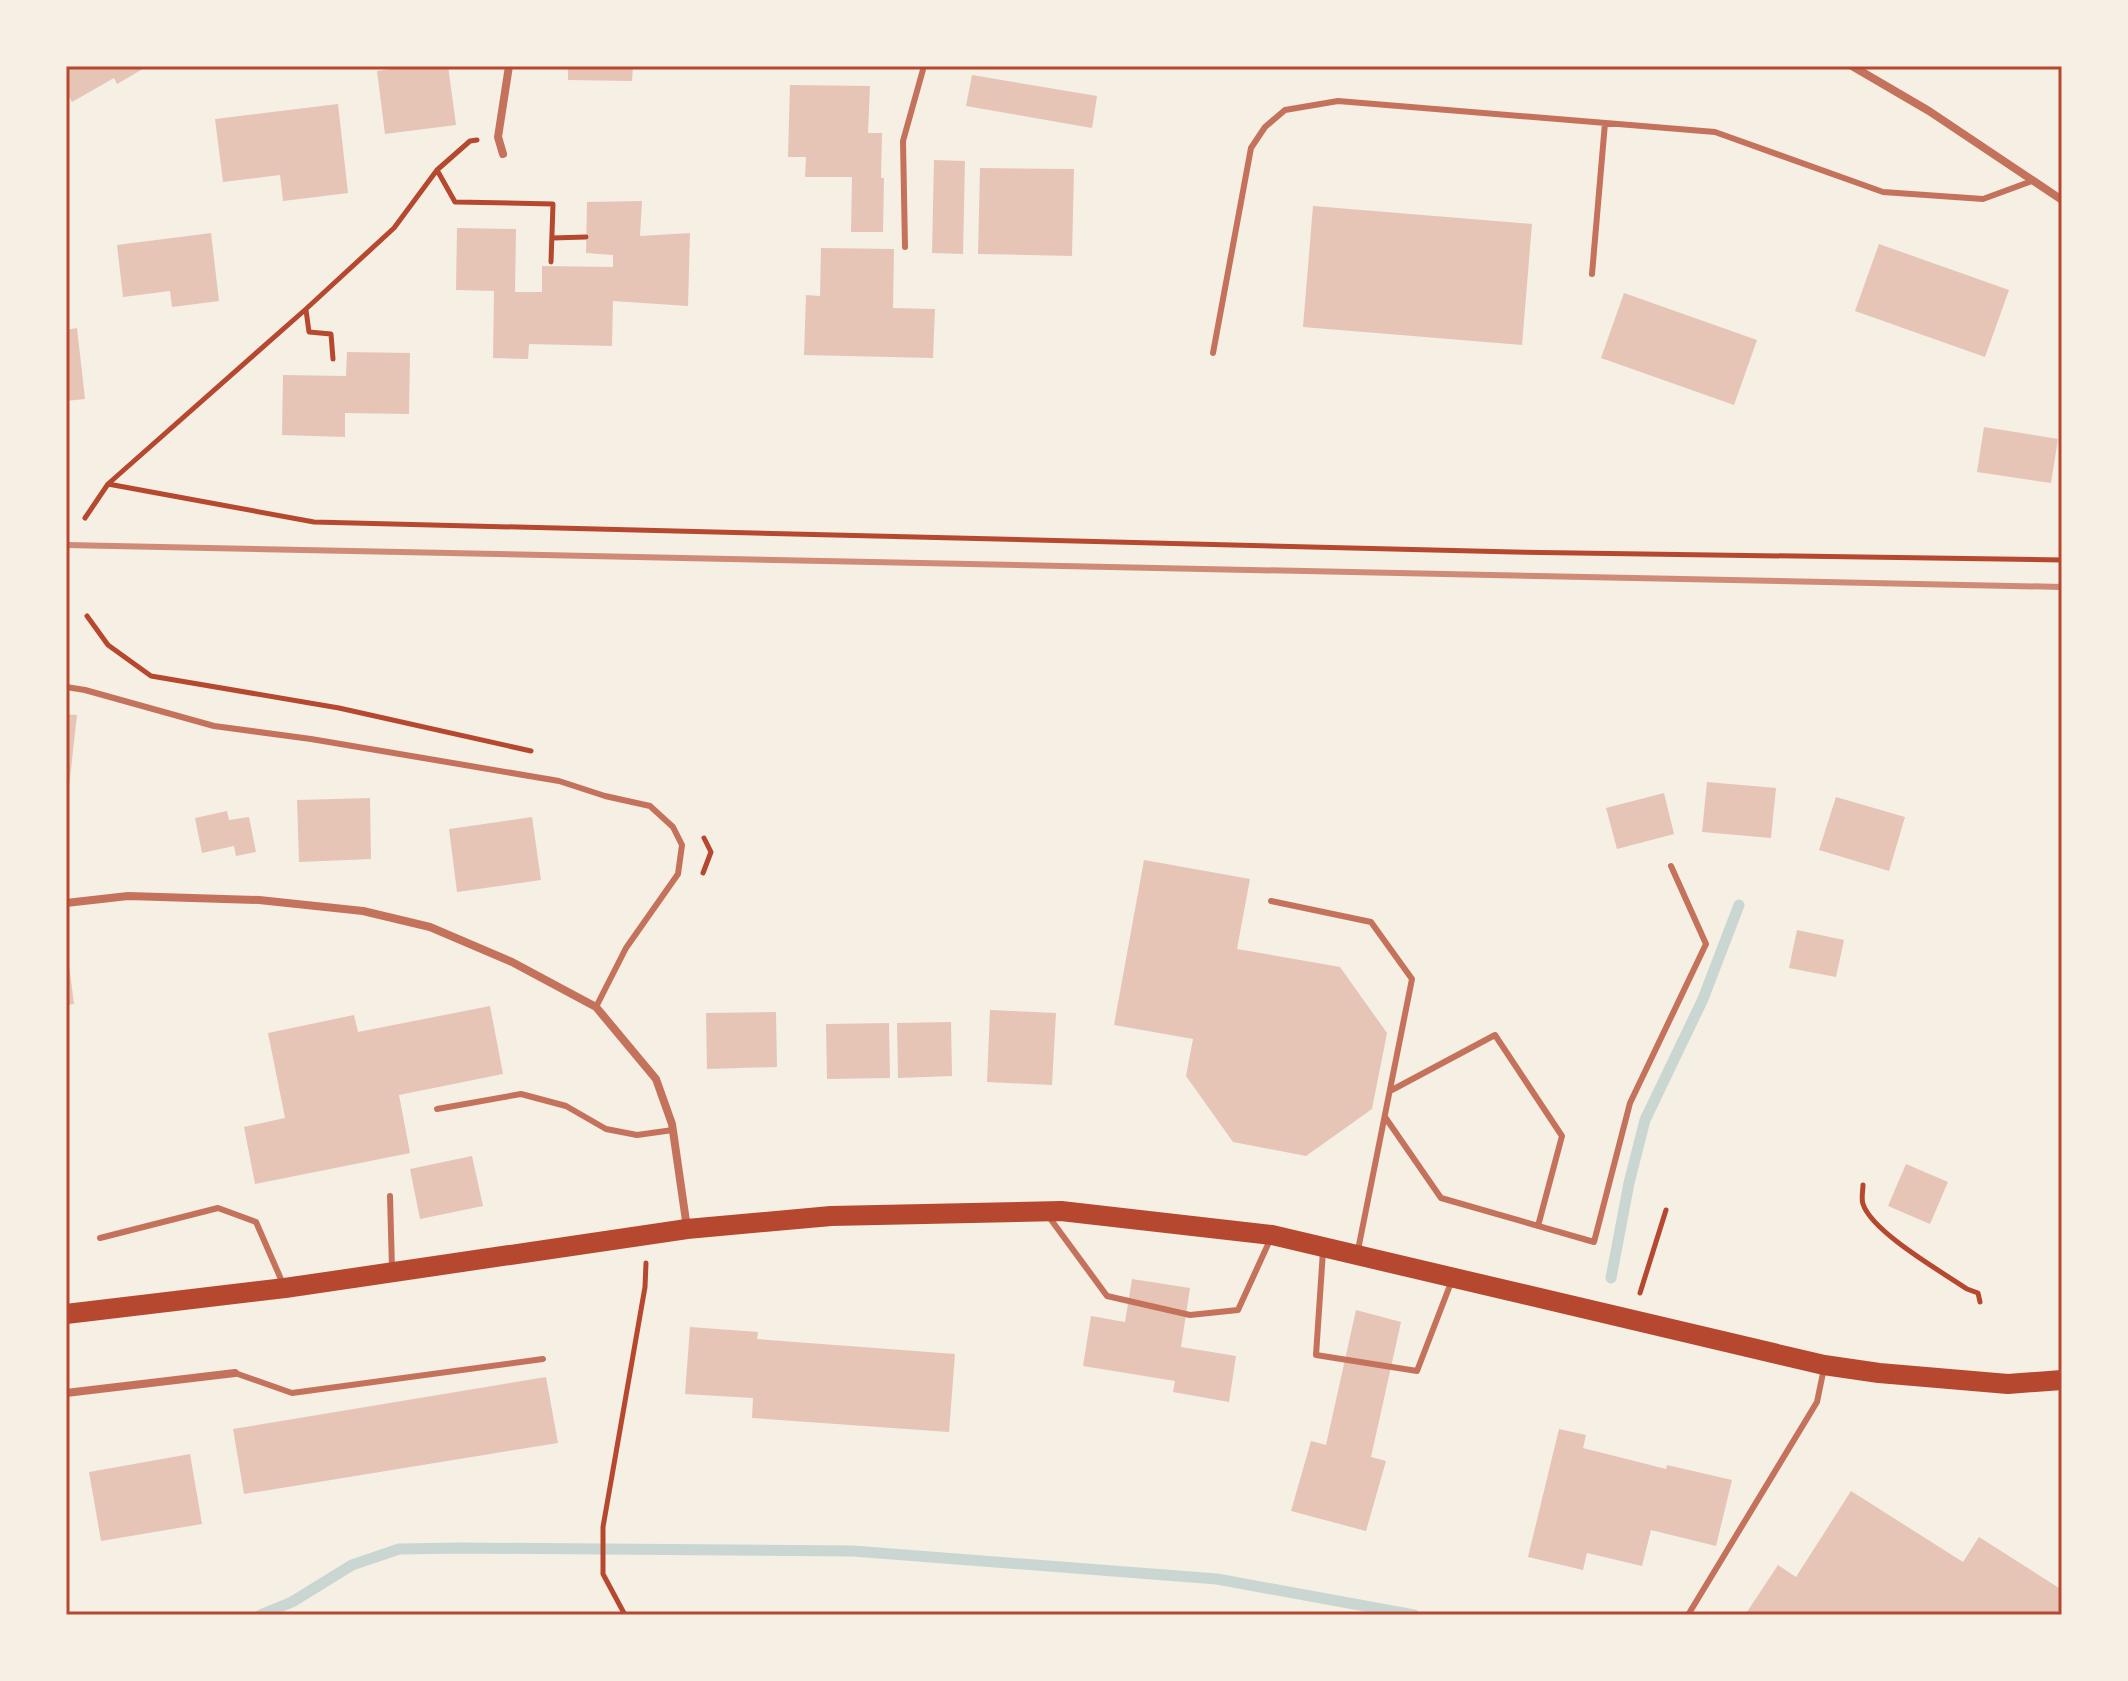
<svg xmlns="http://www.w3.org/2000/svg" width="2128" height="1681" viewBox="0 0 2128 1681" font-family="'Open Sans',sans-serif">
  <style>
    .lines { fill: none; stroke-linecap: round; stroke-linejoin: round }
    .stream { stroke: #c9d6d2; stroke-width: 11 }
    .building { fill: #e6c5b7 }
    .path { stroke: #b5482f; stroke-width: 5 }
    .service { stroke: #c5725c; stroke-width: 6 }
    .minor { stroke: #c5725c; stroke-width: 8 }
    .primary { stroke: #b5482f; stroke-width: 20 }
    .rail { stroke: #cf8b77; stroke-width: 6 }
    .neatline { fill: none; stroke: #b5482f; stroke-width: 3 }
  </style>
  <rect width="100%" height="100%" fill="#f6efe4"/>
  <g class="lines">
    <!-- stream -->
    <path class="stream" d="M 1611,1278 L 1629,1183 L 1645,1120 L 1703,999 L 1739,905
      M 260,1615 L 292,1602 L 352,1565 L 399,1549 L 460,1548 L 853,1551 L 1217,1579 L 1414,1615"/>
  </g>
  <!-- building -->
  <path class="building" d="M 66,66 L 148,66 L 117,84 L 114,78 L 72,102 L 66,92 Z
    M 413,66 L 448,66 L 456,125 L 385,134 L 377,71 Z
    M 568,66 L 633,66 L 632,81 L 568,80 Z
    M 972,75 L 1097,96 L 1092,128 L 966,106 Z
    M 790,85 L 870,86 L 868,133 L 882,133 L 881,178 L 884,178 L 883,232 L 851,232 L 852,177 L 805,177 L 806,157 L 788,157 Z
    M 338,104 L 348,193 L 283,201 L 280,175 L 223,182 L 215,119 Z
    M 934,160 L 965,161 L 963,254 L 932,253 Z
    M 980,168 L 1074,169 L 1072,256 L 978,254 Z
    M 642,201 L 640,236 L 690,233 L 688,306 L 613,301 L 612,346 L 529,344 L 528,359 L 493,358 L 494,291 L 456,290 L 457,228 L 516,229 L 515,292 L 542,292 L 542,266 L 613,267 L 613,255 L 586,253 L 587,202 Z
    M 1313,206 L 1532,224 L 1522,345 L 1303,327 Z
    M 211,233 L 219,301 L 172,307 L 170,291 L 123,297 L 117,245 Z
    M 1879,244 L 2009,290 L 1985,357 L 1855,311 Z
    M 821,248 L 894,249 L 893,308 L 935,309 L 933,358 L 804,355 L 806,295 L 820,296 Z
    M 1624,293 L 1757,340 L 1734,405 L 1601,358 Z
    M 77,328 L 85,399 L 66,401 L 66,330 Z
    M 347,352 L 410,353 L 409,414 L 345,413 L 345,437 L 282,435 L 283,375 L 346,376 Z
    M 1984,427 L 2058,439 L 2051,483 L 1977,472 Z
    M 66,714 L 77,715 L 68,796 L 66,796 Z
    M 1707,782 L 1776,788 L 1771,838 L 1702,832 Z
    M 1664,793 L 1674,834 L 1617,849 L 1606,808 Z
    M 1836,797 L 1905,817 L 1889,871 L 1819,850 Z
    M 370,798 L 371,859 L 299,862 L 297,800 Z
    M 227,811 L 229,820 L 249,817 L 256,852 L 236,856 L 234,846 L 202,853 L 195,818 Z
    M 532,817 L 541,880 L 457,892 L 449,829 Z
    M 1144,860 L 1250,879 L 1237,949 L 1340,967 L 1387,1033 L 1372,1109 L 1306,1156 L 1233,1142 L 1186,1076 L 1193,1039 L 1114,1025 Z
    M 1797,930 L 1844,940 L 1836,977 L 1789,968 Z
    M 68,957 L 74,1004 L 66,1005 L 66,958 Z
    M 490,1006 L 503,1074 L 399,1095 L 410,1153 L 255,1184 L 244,1127 L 285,1118 L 268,1033 L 354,1015 L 358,1032 Z
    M 990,1010 L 1056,1013 L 1052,1085 L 987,1082 Z
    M 776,1012 L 777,1067 L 707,1069 L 706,1013 Z
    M 951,1022 L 952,1076 L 898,1078 L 897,1023 Z
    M 889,1023 L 890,1078 L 827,1079 L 826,1024 Z
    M 472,1156 L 483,1206 L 420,1219 L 410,1169 Z
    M 1906,1164 L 1948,1182 L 1930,1224 L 1888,1206 Z
    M 1132,1279 L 1190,1288 L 1181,1347 L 1236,1356 L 1229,1402 L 1173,1392 L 1175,1381 L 1083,1366 L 1091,1316 L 1125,1322 Z
    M 1356,1310 L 1401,1322 L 1371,1457 L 1386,1461 L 1366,1531 L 1291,1511 L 1311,1441 L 1326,1445 Z
    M 690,1327 L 758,1332 L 757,1339 L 955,1354 L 949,1432 L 752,1418 L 753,1398 L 685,1394 Z
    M 546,1377 L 558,1443 L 244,1494 L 233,1429 Z
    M 1559,1429 L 1586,1435 L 1583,1448 L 1666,1469 L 1667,1465 L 1732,1480 L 1716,1546 L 1651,1530 L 1642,1566 L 1587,1553 L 1583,1570 L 1528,1557 Z
    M 190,1454 L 202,1524 L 101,1541 L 89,1472 Z
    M 1851,1491 L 1963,1562 L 1979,1537 L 2062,1590 L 2062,1615 L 1745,1615 L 1778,1565 L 1796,1577 Z"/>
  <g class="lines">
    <!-- path -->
    <path class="path" d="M 437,170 L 455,202 L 553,204 L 551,262
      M 552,238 L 586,237
      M 306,310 L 309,332 L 331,334 L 333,359
      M 108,484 L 314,522 L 1514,552 L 2062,560
      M 85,518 L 108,484 L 306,309 L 394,228 L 437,170 L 470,141 L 477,140
      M 87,616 L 108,645 L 151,676 L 339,708 L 531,751
      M 703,873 L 711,852 L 704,838
      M 1863,1185 C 1863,1191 1861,1198 1863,1204 C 1872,1232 1942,1272 1967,1289 L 1978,1293 L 1980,1302
      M 1640,1293 L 1666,1210
      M 625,1615 L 603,1574 L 603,1527 L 645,1287 L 646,1263"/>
    <!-- service -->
    <path class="service" d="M 905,247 L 903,141 L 924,66
      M 1592,274 L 1605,123
      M 1213,353 L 1251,148 L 1265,127 L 1285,110 L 1338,101 L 1715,132 L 1883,192 L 1983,199 L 2032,181
      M 66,687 L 85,690 L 214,726 L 311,739 L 559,781 L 605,796 L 650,806 L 673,827 L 682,845 L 678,874 L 626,948 L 596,1007
      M 1271,901 L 1371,922 L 1412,979 L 1358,1250
      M 1390,1091 L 1495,1035 L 1562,1136 L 1538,1226
      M 437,1109 L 521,1094 L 566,1106 L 606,1129 L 637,1135 L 673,1130
      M 1385,1117 L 1441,1198 L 1594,1242 L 1630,1103 L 1706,944 L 1671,866
      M 390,1196 L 392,1269
      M 1049,1217 L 1107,1296 L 1190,1315 L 1238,1310 L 1270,1240
      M 100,1238 L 218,1208 L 256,1222 L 284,1286
      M 1323,1251 L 1316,1355 L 1417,1371 L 1452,1280
      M 235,1373 L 292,1393 L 543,1359
      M 1688,1615 L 1817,1402 L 1824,1368"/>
    <!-- minor -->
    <path class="minor" d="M 1852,66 L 1929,111 L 2062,200
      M 503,154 L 498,137 L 509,66
      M 66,903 L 128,896 L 259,900 L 363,911 L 430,927 L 512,962 L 596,1007 L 656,1079 L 672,1124 L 687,1228
      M 66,1393 L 235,1373"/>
    <!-- primary -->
    <path class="primary" d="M 66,1314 L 285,1288 L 687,1229 L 831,1216 L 1061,1211 L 1272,1235 L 1824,1365 L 1879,1373 L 2008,1384 L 2062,1380"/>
    <!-- rail -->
    <path class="rail" d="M 66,545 L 2062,587"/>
  </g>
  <!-- border -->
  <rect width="2128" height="1681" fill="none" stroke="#f6efe4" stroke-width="136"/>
  <rect x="68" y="68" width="1992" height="1545" class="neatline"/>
</svg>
